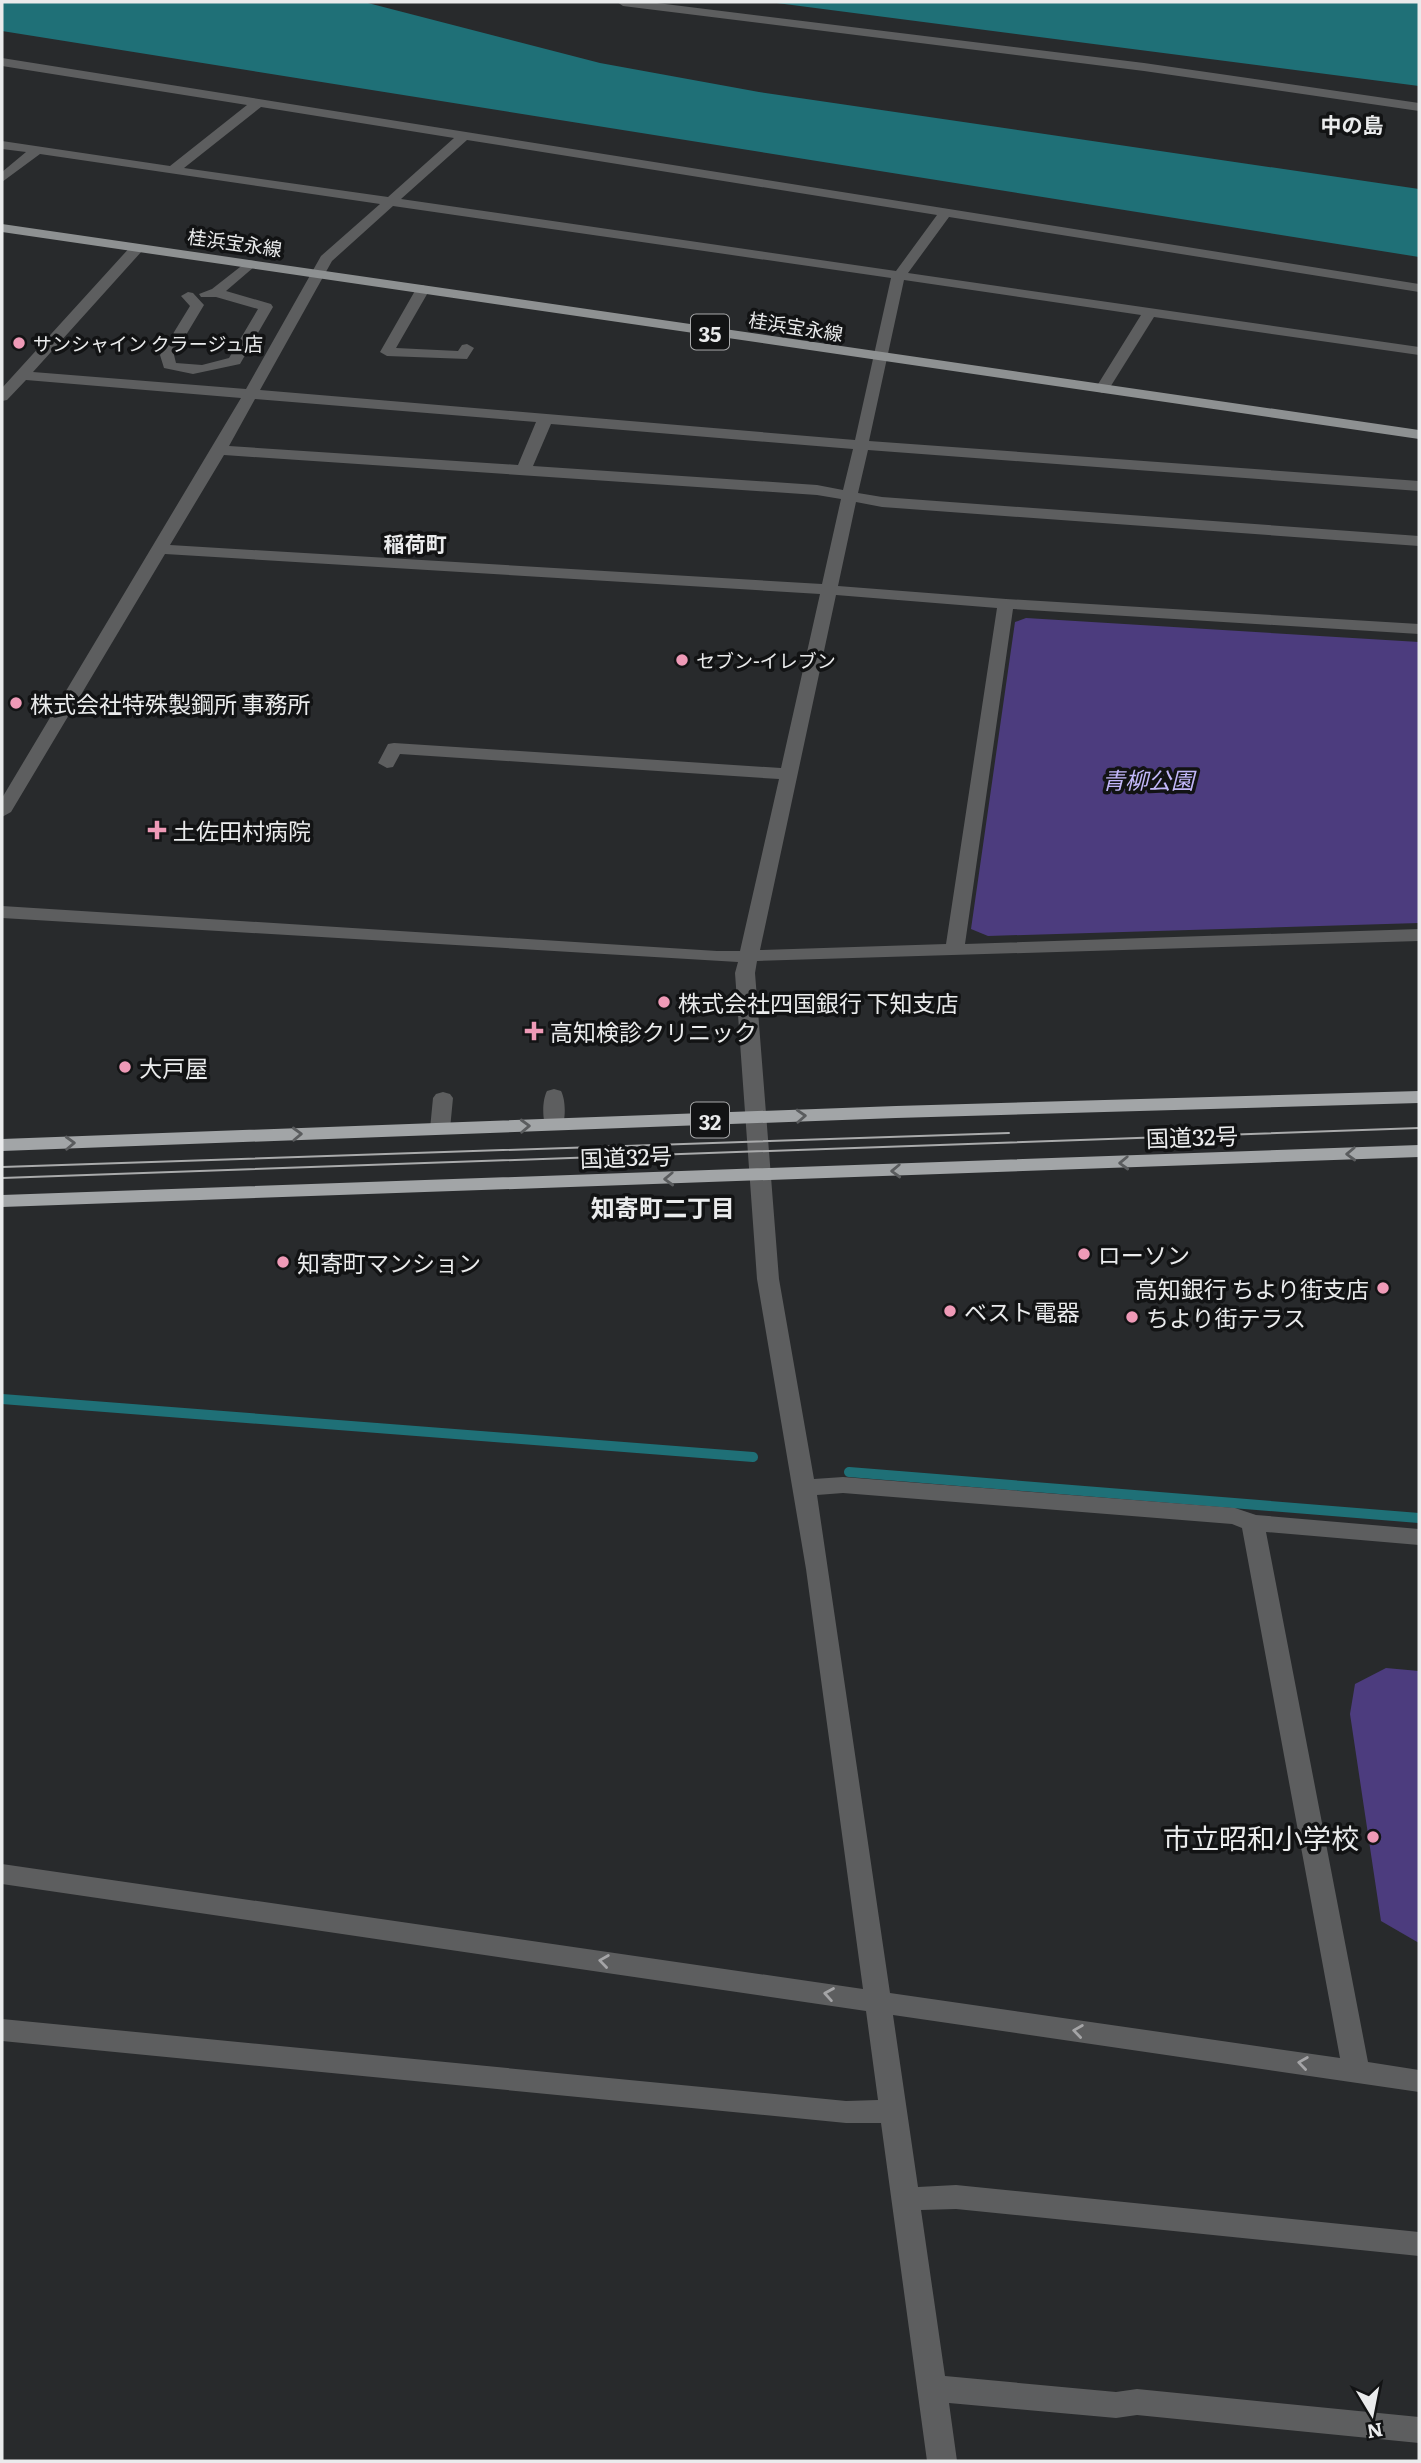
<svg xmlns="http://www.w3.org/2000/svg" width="1421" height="2463" viewBox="0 0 1421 2463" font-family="Literata,'Noto Sans JP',serif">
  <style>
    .green { fill: #4c3c7e }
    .water { fill: #1f7077 }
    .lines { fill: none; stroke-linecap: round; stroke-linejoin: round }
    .stream { stroke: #1f7077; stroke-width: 10 }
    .minor { fill: #5d5e5f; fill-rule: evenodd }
    .major { fill: #8e9192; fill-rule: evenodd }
    .highway { fill: #a2a5a7; fill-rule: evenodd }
    .tram { stroke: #aaabac; stroke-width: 2 }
    .oneway { stroke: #5a5c5e }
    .oneway2 { stroke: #a4a4a6 }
    .poi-dot { fill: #ef9ab7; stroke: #121314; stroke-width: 2.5 }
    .labels { text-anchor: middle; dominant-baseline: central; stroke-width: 7; stroke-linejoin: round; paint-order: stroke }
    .far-street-label { font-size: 19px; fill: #eaebec; stroke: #121314 }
    .far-poi-label { font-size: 19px; fill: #eaebec; stroke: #121314; text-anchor: start }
    .far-quarter-label { font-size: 21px; font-weight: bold; fill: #eaebec; stroke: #121314 }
    .shield { fill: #121314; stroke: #a9aaab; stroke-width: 2 }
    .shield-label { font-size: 21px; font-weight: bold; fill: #eaebec }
    .poi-label { font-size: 23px; fill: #eaebec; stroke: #121314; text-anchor: start }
    .park-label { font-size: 23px; font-style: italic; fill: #c2b7f9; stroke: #121314 }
    .street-label { font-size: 23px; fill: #eaebec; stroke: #121314 }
    .neighbourhood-label { font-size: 24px; font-weight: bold; fill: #eaebec; stroke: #121314 }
    .near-poi-label { font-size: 28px; fill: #eaebec; stroke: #121314; text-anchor: end }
  </style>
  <rect width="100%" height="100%" fill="#282a2c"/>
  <!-- green -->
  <path class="green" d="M 1026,618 L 1419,642 L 1419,923 L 988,936 L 971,929 L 1015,622 Z
    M 1386,1668 L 1419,1671 L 1419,1943 L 1381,1921 L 1350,1714 L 1355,1684 Z"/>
  <!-- water -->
  <path class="water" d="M 2,2 L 364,2 L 600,63 L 759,92 L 1419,189 L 1419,257 L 2,31 Z
    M 769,2 L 1419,2 L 1419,86 Z"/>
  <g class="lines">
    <!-- stream -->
    <path class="stream" d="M 2,1399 L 753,1457
      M 849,1472 L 1419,1518"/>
    <!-- minor -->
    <path class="minor" d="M 617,2 L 649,2 L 1144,63 L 1419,103 L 1419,111 L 1144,71 L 623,6 Z
      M 2,58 L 1419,284 L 1419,292 L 949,217 L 908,273 L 1419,347 L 1419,355 L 1154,317 L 1109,389 L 1102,393 L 1095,389 L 1141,315 L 904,280 L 869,441 L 1419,481 L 1419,491 L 868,450 L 858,493 L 882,497 L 1419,536 L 1419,546 L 882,507 L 856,502 L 838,586 L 1006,599 L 1419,624 L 1419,634 L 1013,609 L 965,944 L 1419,929 L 1419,941 L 757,961 L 755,973 L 779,1279 L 814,1479 L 843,1477 L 1235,1508 L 1256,1515 L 1419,1529 L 1419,1545 L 1266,1532 L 1368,2062 L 1419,2070 L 1419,2092 L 893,2015 L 918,2187 L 956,2185 L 1419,2232 L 1419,2256 L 956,2209 L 921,2210 L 945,2376 L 1116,2392 L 1137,2389 L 1419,2417 L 1419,2443 L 1137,2415 L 1116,2418 L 949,2403 L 957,2461 L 927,2461 L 881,2123 L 846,2123 L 2,2041 L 2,2019 L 846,2101 L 878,2100 L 866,2011 L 2,1884 L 2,1864 L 863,1989 L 806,1569 L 757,1279 L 735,973 L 738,962 L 2,918 L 2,906 L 717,951 L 740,951 L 779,779 L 400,754 L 393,767 L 387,768 L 378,763 L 388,744 L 394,743 L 781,768 L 820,594 L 165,554 L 11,812 L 2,817 L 2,798 L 241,398 L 26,380 L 7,400 L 2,401 L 2,388 L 132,245 L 137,244 L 144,248 L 142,251 L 33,372 L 246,389 L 321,256 L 380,204 L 40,154 L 2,182 L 2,172 L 26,152 L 2,149 L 2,141 L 170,166 L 247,105 L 2,66 ZM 261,107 L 454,138 L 388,197 L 184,168 ZM 467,140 L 937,215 L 896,271 L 401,199 ZM 393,206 L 891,278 L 855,440 L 260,390 L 332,261 ZM 255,399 L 536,422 L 518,465 L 229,446 ZM 551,424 L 853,449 L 843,490 L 817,485 L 533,466 ZM 224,455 L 817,495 L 841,499 L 822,584 L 170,545 ZM 836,595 L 997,608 L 946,944 L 760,950 ZM 843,1493 L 1232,1524 L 1242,1528 L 1340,2058 L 890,1993 L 817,1495 Z
      M 249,260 L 254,261 L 254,267 L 226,291 L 271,304 L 273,307 L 240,364 L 193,374 L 164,368 L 160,355 L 190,306 L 181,296 L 188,292 L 193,293 L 204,305 L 174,355 L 176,363 L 202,365 L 229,358 L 258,309 L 216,297 L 201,297 L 199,294 L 212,289 Z
      M 423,285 L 430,289 L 396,348 L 458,351 L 462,345 L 467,344 L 474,348 L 467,359 L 387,356 L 380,352 L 416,289 Z
      M 554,1089 L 561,1091 C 566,1100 566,1121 561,1129 L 547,1129 C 542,1121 542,1100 547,1091 Z
      M 443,1092 L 450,1094 L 453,1098 L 450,1129 L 447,1133 L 433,1133 L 430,1129 L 433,1098 L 436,1094 Z"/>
    <!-- major -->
    <path class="major" d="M 2,224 L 1419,430 L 1419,439 L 2,232 Z"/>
    <!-- highway -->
    <path class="highway" d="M 1419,1091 L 1419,1103 L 896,1118 L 2,1151 L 2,1139 L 896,1106 Z
      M 1419,1145 L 1419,1157 L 2,1207 L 2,1195 Z"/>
    <!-- tram -->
    <path class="tram" d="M 2,1167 L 1009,1133
      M 2,1178 L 1419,1128"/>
  </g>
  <!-- one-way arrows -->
  <defs><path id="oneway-chevron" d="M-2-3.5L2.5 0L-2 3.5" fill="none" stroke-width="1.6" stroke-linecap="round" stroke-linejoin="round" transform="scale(1.75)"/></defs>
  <g class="oneway">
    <use href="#oneway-chevron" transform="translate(801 1116) rotate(-3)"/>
    <use href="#oneway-chevron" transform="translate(525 1126) rotate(-2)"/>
    <use href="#oneway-chevron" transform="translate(297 1134) rotate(-2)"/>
    <use href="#oneway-chevron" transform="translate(70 1143) rotate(-2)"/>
    <use href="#oneway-chevron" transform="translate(1351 1154) rotate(178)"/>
    <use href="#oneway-chevron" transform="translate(1124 1163) rotate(178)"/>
    <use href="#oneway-chevron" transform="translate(896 1171) rotate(178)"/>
    <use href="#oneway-chevron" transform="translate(669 1179) rotate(178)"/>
  </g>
  <g class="oneway2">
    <use href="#oneway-chevron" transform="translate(604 1961) rotate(-172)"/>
    <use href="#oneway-chevron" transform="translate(829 1994) rotate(-170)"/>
    <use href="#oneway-chevron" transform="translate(1078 2031) rotate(-172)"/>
    <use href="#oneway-chevron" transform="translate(1303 2063) rotate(-172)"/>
  </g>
  <!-- markers -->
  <g class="poi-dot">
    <circle cx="19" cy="343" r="7"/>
    <circle cx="682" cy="660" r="7"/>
    <circle cx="16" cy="703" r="7"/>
    <path d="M153.5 819.5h7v7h7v7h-7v7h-7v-7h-7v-7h7z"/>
    <circle cx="664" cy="1002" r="7"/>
    <path d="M530.5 1020.5h7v7h7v7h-7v7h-7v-7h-7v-7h7z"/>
    <circle cx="125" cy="1067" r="7"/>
    <circle cx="1084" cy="1254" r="7"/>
    <circle cx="283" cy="1262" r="7"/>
    <circle cx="1383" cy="1288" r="7"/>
    <circle cx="950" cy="1311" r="7"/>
    <circle cx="1132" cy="1317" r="7"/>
    <circle cx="1373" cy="1837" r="7"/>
  </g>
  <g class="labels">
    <!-- far-street labels -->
    <g class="far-street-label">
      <text transform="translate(235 242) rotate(8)">桂浜宝永線</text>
      <text transform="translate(796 326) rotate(9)">桂浜宝永線</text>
    </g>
    <!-- far-poi labels -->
    <g class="far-poi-label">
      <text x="33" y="343">サンシャイン クラージュ店</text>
      <text x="696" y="660">セブン-イレブン</text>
    </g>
    <!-- far-quarter labels -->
    <g class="far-quarter-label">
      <text x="1352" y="123">中の島</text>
      <text x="415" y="542">稲荷町</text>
    </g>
    <!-- shield labels -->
    <g class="shield">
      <rect x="691" y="314.5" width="38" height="35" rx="5"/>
      <rect x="691" y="1102.5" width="38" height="35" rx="5"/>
    </g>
    <g class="shield-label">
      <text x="710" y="332">35</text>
      <text x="710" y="1120">32</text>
    </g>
    <!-- poi labels -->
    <g class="poi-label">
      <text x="30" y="703">株式会社特殊製鋼所 事務所</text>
      <text x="173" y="830">土佐田村病院</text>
      <text x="678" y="1002">株式会社四国銀行 下知支店</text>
      <text x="550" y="1031">高知検診クリニック</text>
      <text x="139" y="1067">大戸屋</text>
      <text x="1098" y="1254">ローソン</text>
      <text x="297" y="1262">知寄町マンション</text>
      <text x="1369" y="1288" text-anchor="end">高知銀行 ちより街支店</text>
      <text x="964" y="1311">ベスト電器</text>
      <text x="1146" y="1317">ちより街テラス</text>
    </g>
    <!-- park labels -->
    <g class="park-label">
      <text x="1148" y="779">青柳公園</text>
    </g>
    <!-- street labels -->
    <g class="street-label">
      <text transform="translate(1192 1136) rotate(-2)">国道32号</text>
      <text transform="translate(626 1156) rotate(-2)">国道32号</text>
    </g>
    <!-- neighbourhood labels -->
    <g class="neighbourhood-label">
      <text x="663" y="1206">知寄町二丁目</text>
    </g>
    <!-- near-poi labels -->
    <g class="near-poi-label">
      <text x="1359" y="1837">市立昭和小学校</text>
    </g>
  </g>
  <!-- border -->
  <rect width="1421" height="2463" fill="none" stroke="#eaebec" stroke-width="7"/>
  <!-- north arrow -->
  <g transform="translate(1372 2414) rotate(170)" stroke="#121314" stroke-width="5" paint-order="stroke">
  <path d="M0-5L12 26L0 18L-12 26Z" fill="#eaebec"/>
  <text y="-10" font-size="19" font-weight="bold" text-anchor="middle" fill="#eaebec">N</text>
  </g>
</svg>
